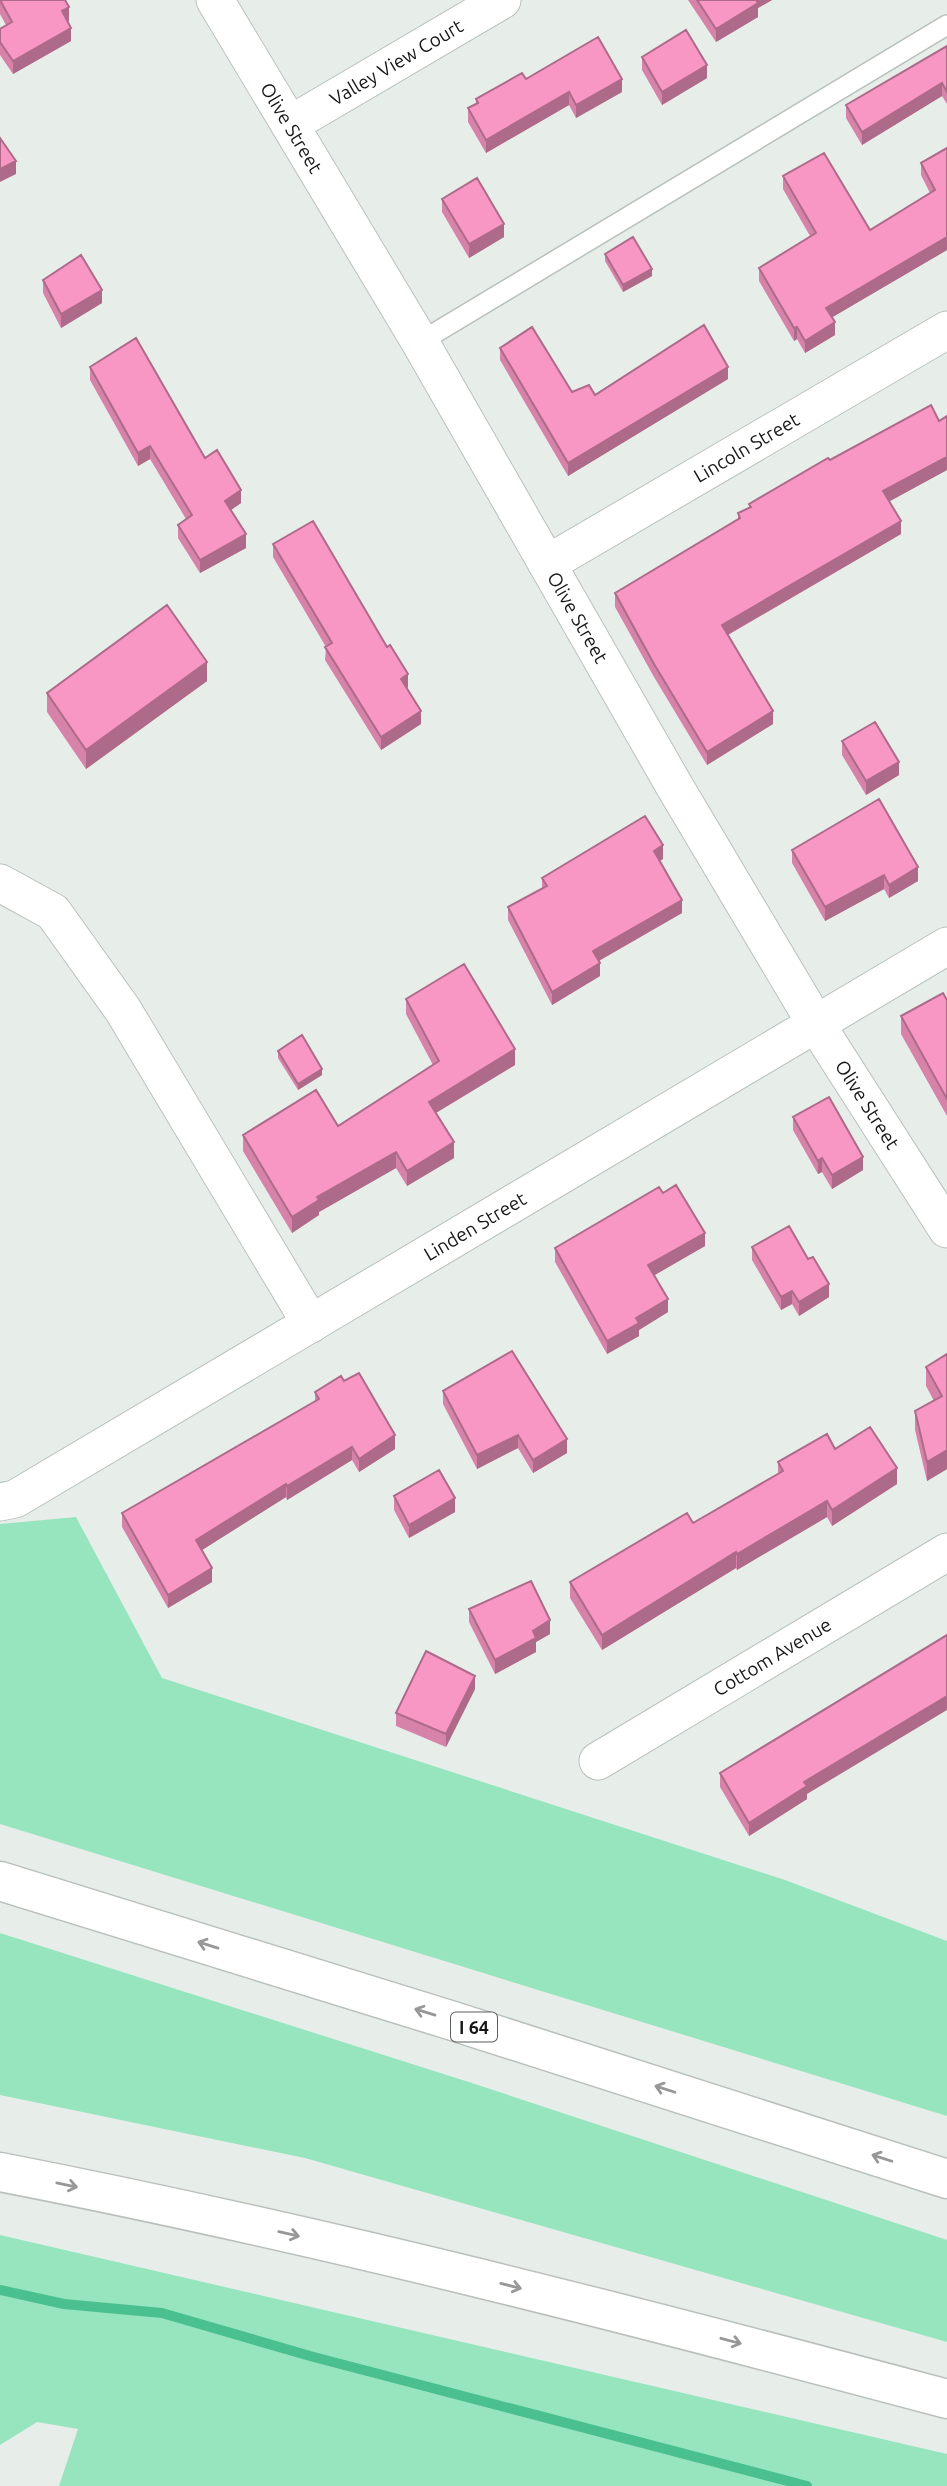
<svg xmlns="http://www.w3.org/2000/svg" width="947" height="2486" viewBox="0 0 947 2486" font-family="Ubuntu,sans-serif">
  <style>
    .green { fill: #96e5bf }
    .lines { fill: none; stroke-linecap: round; stroke-linejoin: round }
    .stream { stroke: #4bc08f; stroke-width: 10 }
    .service-casing { stroke: #b9c0bc; stroke-width: 22 }
    .minor-casing { stroke: #b9c0bc; stroke-width: 39 }
    .motorway-casing { stroke: #b9c0bc; stroke-width: 41 }
    .service { stroke: #fff; stroke-width: 19 }
    .minor { stroke: #fff; stroke-width: 37 }
    .motorway { stroke: #fff; stroke-width: 38 }
    .wall { fill: #d682a9 }
    .shaded-wall { fill: #ae6a89 }
    .building { fill: #f997c4; stroke: #ae6a89; stroke-width: 2 }
    .oneway { stroke: #969796 }
    .labels { text-anchor: middle; dominant-baseline: central; stroke-width: 7; stroke-linejoin: round; paint-order: stroke }
    .shield { fill: #fff; stroke: #5b5d5c; stroke-width: 2 }
    .shield-label { font-size: 18px; font-weight: bold; fill: #151716 }
    .street-label { font-size: 19px; fill: #151716; stroke: #fff }
  </style>
  <rect width="100%" height="100%" fill="#e7eeea"/>
  <!-- green -->
  <path class="green" d="M 76,1517 L 162,1678 L 785,1880 L 947,1941 L 947,2116 L 0,1824 L 0,1524 Z
    M 0,1933 L 475,2084 L 947,2240 L 947,2342 L 305,2158 L 0,2095 Z
    M 0,2235 L 947,2454 L 947,2486 L 59,2486 L 78,2429 L 37,2422 L 0,2445 Z"/>
  <g class="lines">
    <!-- stream -->
    <path class="stream" d="M 0,2290 L 64,2304 L 162,2313 L 310,2356 L 807,2486"/>
    <!-- service casing -->
    <g class="service-casing">
      <path id="service" d="M 420,342 L 947,25"/>
    </g>
    <!-- minor casing -->
    <g class="minor-casing">
      <g id="minor">
        <path id="s1" d="M 215,0 L 420,342 L 675,787 L 816,1024 L 947,1229"/>
        <path id="s2" d="M 291,124 L 502,0"/>
        <path id="s3" d="M 547,564 L 947,330"/>
        <path d="M 0,883 L 53,912 L 123,1010 L 311,1324"/>
        <path id="s4" d="M 0,1502 L 15,1499 L 947,946"/>
        <path id="s5" d="M 598,1761 L 947,1552"/>
      </g>
    </g>
    <!-- motorway casing -->
    <g class="motorway-casing">
      <path id="motorway" d="M 0,1881 L 453,2021 L 947,2179
        M 0,2172 C 319,2234 633,2315 947,2399"/>
    </g>
    <!-- service -->
    <use href="#service" class="service"/>
    <!-- minor -->
    <use href="#minor" class="minor"/>
    <!-- motorway -->
    <use href="#motorway" class="motorway"/>
  </g>
  <!-- wall -->
  <path class="wall" d="M 0,0 L 69,21 L 68,21 L 71,41 L 13,74 L 0,55 L 0,29 L 6,25 L 0,14 Z
    M 688,0 L 772,0 L 758,8 L 758,17 L 716,42 Z
    M 947,46 L 947,104 L 942,96 L 862,145 L 846,118 L 846,105 Z
    M 642,57 L 707,78 L 662,105 L 642,70 Z
    M 526,79 L 622,92 L 576,118 L 569,105 L 486,153 L 468,122 L 468,108 L 476,104 L 476,99 Z
    M 947,148 L 947,250 L 832,317 L 835,335 L 805,353 L 797,339 L 794,341 L 759,281 L 759,268 L 810,236 L 783,189 L 783,176 L 870,230 L 930,193 L 921,175 L 921,163 Z
    M 442,199 L 504,237 L 469,258 L 442,212 Z
    M 605,254 L 652,276 L 623,292 L 605,261 Z
    M 43,280 L 102,303 L 61,328 L 43,293 Z
    M 500,348 L 572,392 L 595,395 L 728,379 L 568,476 L 500,360 Z
    M 90,367 L 205,458 L 241,503 L 231,510 L 246,548 L 200,573 L 178,538 L 178,525 L 186,519 L 150,459 L 138,466 L 90,380 Z
    M 830,460 L 947,470 L 889,501 L 901,534 L 728,635 L 773,724 L 707,765 L 654,677 L 615,607 L 615,593 L 738,519 L 738,513 L 749,508 L 749,504 Z
    M 273,544 L 408,687 L 407,688 L 421,724 L 381,750 L 325,660 L 326,647 L 273,557 Z
    M 207,681 L 86,769 L 47,712 L 47,693 Z
    M 842,741 L 899,775 L 866,795 L 842,755 Z
    M 792,850 L 918,881 L 889,898 L 884,889 L 825,921 L 792,863 Z
    M 663,859 L 660,861 L 682,913 L 599,961 L 600,976 L 552,1005 L 508,920 L 508,907 L 542,889 L 542,878 Z
    M 406,999 L 515,1065 L 436,1113 L 454,1158 L 407,1186 L 396,1168 L 319,1212 L 319,1215 L 292,1233 L 243,1151 L 243,1135 L 338,1126 L 433,1065 L 406,1014 Z
    M 947,1000 L 947,1116 L 901,1034 L 901,1016 Z
    M 278,1051 L 322,1075 L 298,1090 L 278,1058 Z
    M 793,1117 L 863,1170 L 832,1189 L 822,1172 L 818,1174 L 793,1130 Z
    M 663,1193 L 705,1246 L 654,1275 L 668,1312 L 639,1330 L 639,1336 L 607,1354 L 555,1262 L 555,1248 Z
    M 752,1247 L 808,1259 L 829,1297 L 799,1316 L 792,1304 L 781,1310 L 752,1260 Z
    M 947,1354 L 947,1469 L 927,1481 L 915,1430 L 915,1411 L 934,1401 L 926,1386 L 926,1367 Z
    M 344,1381 L 395,1449 L 359,1472 L 352,1460 L 287,1500 L 286,1497 L 201,1550 L 212,1582 L 168,1608 L 122,1527 L 122,1513 L 315,1401 L 315,1392 Z
    M 443,1391 L 567,1453 L 533,1473 L 518,1448 L 477,1469 L 443,1404 Z
    M 835,1449 L 897,1484 L 832,1526 L 827,1517 L 737,1570 L 736,1568 L 602,1650 L 570,1598 L 570,1582 L 693,1523 L 778,1474 L 778,1462 Z
    M 394,1496 L 455,1512 L 409,1538 L 394,1510 Z
    M 469,1609 L 550,1634 L 536,1642 L 536,1652 L 495,1674 L 469,1622 Z
    M 475,1689 L 446,1747 L 396,1726 L 396,1713 Z
    M 720,1773 L 807,1794 L 807,1799 L 749,1836 L 720,1787 Z"/>
  <!-- shaded-wall -->
  <path class="shaded-wall" d="M 754,0 L 772,0 L 758,8 L 758,17 L 716,42 L 716,29 Z
    M 69,7 L 69,21 L 62,25 L 62,11 Z
    M 71,28 L 71,41 L 13,74 L 13,61 Z
    M 707,65 L 707,78 L 662,105 L 662,92 Z
    M 622,79 L 622,92 L 576,118 L 576,105 Z
    M 942,83 L 942,96 L 862,145 L 862,132 Z
    M 569,92 L 569,105 L 486,153 L 486,140 Z
    M 16,161 L 16,174 L 0,182 L 0,169 Z
    M 504,224 L 504,237 L 469,258 L 469,244 Z
    M 947,237 L 947,250 L 826,321 L 826,308 Z
    M 652,269 L 652,276 L 623,292 L 623,285 Z
    M 102,290 L 102,303 L 61,328 L 61,314 Z
    M 835,322 L 835,335 L 805,353 L 805,341 Z
    M 797,327 L 797,339 L 794,341 L 794,328 Z
    M 728,367 L 728,379 L 568,476 L 568,463 Z
    M 150,446 L 150,459 L 138,466 L 138,453 Z
    M 947,457 L 947,470 L 883,505 L 883,491 Z
    M 241,490 L 241,503 L 225,514 L 225,501 Z
    M 901,521 L 901,534 L 722,638 L 722,625 Z
    M 246,534 L 246,548 L 200,573 L 200,560 Z
    M 207,662 L 207,681 L 86,769 L 86,750 Z
    M 408,674 L 408,687 L 401,693 L 401,679 Z
    M 421,711 L 421,724 L 381,750 L 381,737 Z
    M 773,711 L 773,724 L 707,765 L 707,752 Z
    M 899,762 L 899,775 L 866,795 L 866,781 Z
    M 663,845 L 663,859 L 654,864 L 654,851 Z
    M 918,867 L 918,881 L 889,898 L 889,885 Z
    M 884,875 L 884,889 L 825,921 L 825,907 Z
    M 682,900 L 682,913 L 593,964 L 593,951 Z
    M 600,963 L 600,976 L 552,1005 L 552,992 Z
    M 515,1049 L 515,1065 L 429,1117 L 429,1102 Z
    M 322,1069 L 322,1075 L 298,1090 L 298,1084 Z
    M 454,1142 L 454,1158 L 407,1186 L 407,1171 Z
    M 396,1152 L 396,1168 L 319,1212 L 319,1215 L 292,1233 L 292,1217 L 317,1197 Z
    M 863,1157 L 863,1170 L 832,1189 L 832,1175 Z
    M 822,1158 L 822,1172 L 818,1174 L 818,1161 Z
    M 705,1233 L 705,1246 L 648,1279 L 648,1265 Z
    M 829,1284 L 829,1297 L 799,1316 L 799,1302 Z
    M 792,1291 L 792,1304 L 781,1310 L 781,1297 Z
    M 668,1299 L 668,1312 L 639,1330 L 639,1336 L 607,1354 L 607,1341 L 636,1318 Z
    M 395,1435 L 395,1449 L 359,1472 L 359,1459 Z
    M 518,1435 L 518,1448 L 477,1469 L 477,1455 Z
    M 567,1439 L 567,1453 L 533,1473 L 533,1460 Z
    M 352,1447 L 352,1460 L 287,1500 L 287,1486 Z
    M 947,1450 L 947,1469 L 927,1481 L 927,1462 Z
    M 897,1468 L 897,1484 L 832,1526 L 832,1510 Z
    M 286,1484 L 286,1497 L 196,1554 L 196,1540 Z
    M 455,1498 L 455,1512 L 409,1538 L 409,1525 Z
    M 827,1501 L 827,1517 L 737,1570 L 737,1554 Z
    M 736,1552 L 736,1568 L 602,1650 L 602,1635 Z
    M 212,1568 L 212,1582 L 168,1608 L 168,1595 Z
    M 550,1620 L 550,1634 L 536,1642 L 536,1652 L 495,1674 L 495,1660 L 533,1631 Z
    M 475,1676 L 475,1689 L 446,1747 L 446,1734 Z
    M 947,1696 L 947,1710 L 807,1794 L 807,1799 L 749,1836 L 749,1823 L 804,1782 Z"/>
  <!-- building -->
  <path class="building" d="M 0,0 L 65,0 L 69,7 L 62,11 L 71,28 L 13,61 L 0,42 L 0,29 L 12,22 Z
    M 697,0 L 756,0 L 758,3 L 716,29 Z
    M 686,30 L 707,65 L 662,92 L 642,57 Z
    M 598,37 L 622,79 L 576,105 L 569,92 L 486,140 L 468,108 L 478,103 L 476,99 L 522,73 L 526,79 Z
    M 947,46 L 947,92 L 942,83 L 862,132 L 846,105 Z
    M 0,138 L 16,161 L 0,169 Z
    M 947,148 L 947,237 L 826,308 L 835,322 L 805,341 L 797,327 L 794,328 L 759,268 L 816,233 L 783,176 L 824,153 L 870,230 L 935,190 L 921,163 Z
    M 477,178 L 504,224 L 469,244 L 442,199 Z
    M 633,237 L 652,269 L 623,285 L 605,254 Z
    M 81,255 L 102,290 L 61,314 L 43,280 Z
    M 704,325 L 728,367 L 568,463 L 500,348 L 532,327 L 572,392 L 589,385 L 595,395 Z
    M 136,338 L 205,458 L 217,450 L 241,490 L 225,501 L 246,534 L 200,560 L 178,525 L 192,515 L 150,446 L 138,453 L 90,367 Z
    M 931,405 L 939,421 L 947,416 L 947,457 L 883,491 L 901,521 L 722,625 L 773,711 L 707,752 L 654,664 L 615,593 L 740,518 L 738,513 L 751,507 L 749,504 L 828,458 L 830,460 Z
    M 313,521 L 387,647 L 390,645 L 408,674 L 401,679 L 421,711 L 381,737 L 325,647 L 332,643 L 273,544 Z
    M 167,605 L 207,662 L 86,750 L 47,693 Z
    M 875,722 L 899,762 L 866,781 L 842,741 Z
    M 879,799 L 918,867 L 889,885 L 884,875 L 825,907 L 792,850 Z
    M 645,816 L 663,845 L 654,851 L 682,900 L 593,951 L 600,963 L 552,992 L 508,907 L 547,886 L 542,878 Z
    M 464,964 L 515,1049 L 429,1102 L 454,1142 L 407,1171 L 396,1152 L 317,1197 L 319,1200 L 292,1217 L 243,1135 L 316,1090 L 338,1126 L 439,1061 L 406,999 Z
    M 943,993 L 947,1000 L 947,1099 L 901,1016 Z
    M 302,1035 L 322,1069 L 298,1084 L 278,1051 Z
    M 829,1097 L 863,1157 L 832,1175 L 822,1158 L 818,1161 L 793,1117 Z
    M 676,1185 L 705,1233 L 648,1265 L 668,1299 L 636,1318 L 639,1323 L 607,1341 L 555,1248 L 659,1187 L 663,1193 Z
    M 789,1226 L 808,1259 L 813,1257 L 829,1284 L 799,1302 L 792,1291 L 781,1297 L 752,1247 Z
    M 512,1351 L 567,1439 L 533,1460 L 518,1435 L 477,1455 L 443,1391 Z
    M 947,1354 L 947,1450 L 927,1462 L 915,1411 L 942,1396 L 926,1367 Z
    M 359,1373 L 395,1435 L 359,1459 L 352,1447 L 287,1486 L 286,1484 L 196,1540 L 212,1568 L 168,1595 L 122,1513 L 319,1399 L 315,1392 L 341,1376 L 344,1381 Z
    M 870,1427 L 897,1468 L 832,1510 L 827,1501 L 737,1554 L 736,1552 L 602,1635 L 570,1582 L 687,1513 L 693,1523 L 783,1471 L 778,1462 L 827,1434 L 835,1449 Z
    M 439,1470 L 455,1498 L 409,1525 L 394,1496 Z
    M 531,1581 L 550,1620 L 533,1631 L 536,1638 L 495,1660 L 469,1609 Z
    M 947,1635 L 947,1696 L 804,1782 L 807,1786 L 749,1823 L 720,1773 Z
    M 426,1651 L 475,1676 L 446,1734 L 396,1713 Z"/>
  <!-- one-way arrows -->
  <defs><path id="oneway-shaft" d="M-6 0H5M1.5-3L5.5 0L1.5 3" fill="none" stroke-width="1.6" stroke-linecap="round" stroke-linejoin="round" transform="scale(1.75)"/></defs>
  <g class="oneway">
    <use href="#oneway-shaft" transform="translate(208 1945) rotate(-163)"/>
    <use href="#oneway-shaft" transform="translate(425 2012) rotate(-163)"/>
    <use href="#oneway-shaft" transform="translate(665 2089) rotate(-162)"/>
    <use href="#oneway-shaft" transform="translate(882 2158) rotate(-162)"/>
    <use href="#oneway-shaft" transform="translate(67 2185) rotate(12)"/>
    <use href="#oneway-shaft" transform="translate(289 2234) rotate(13)"/>
    <use href="#oneway-shaft" transform="translate(511 2286) rotate(14)"/>
    <use href="#oneway-shaft" transform="translate(731 2341) rotate(15)"/>
  </g>
  <g class="labels">
    <!-- shield labels -->
    <rect class="shield" x="451" y="2012.5" width="46" height="29" rx="5"/>
    <g class="shield-label">
      <text x="474" y="2027">I 64</text>
    </g>
    <!-- street labels -->
    <g class="street-label">
      <text stroke="none"><textPath href="#s2" startOffset="122">Valley View Court</textPath></text>
      <text stroke="none"><textPath href="#s1" startOffset="149">Olive Street</textPath></text>
      <text stroke="none"><textPath href="#s3" startOffset="231">Lincoln Street</textPath></text>
      <text stroke="none"><textPath href="#s1" startOffset="716">Olive Street</textPath></text>
      <text stroke="none"><textPath href="#s1" startOffset="1283">Olive Street</textPath></text>
      <text stroke="none"><textPath href="#s4" startOffset="550">Linden Street</textPath></text>
      <text stroke="none"><textPath href="#s5" startOffset="203">Cottom Avenue</textPath></text>
    </g>
  </g>
</svg>
